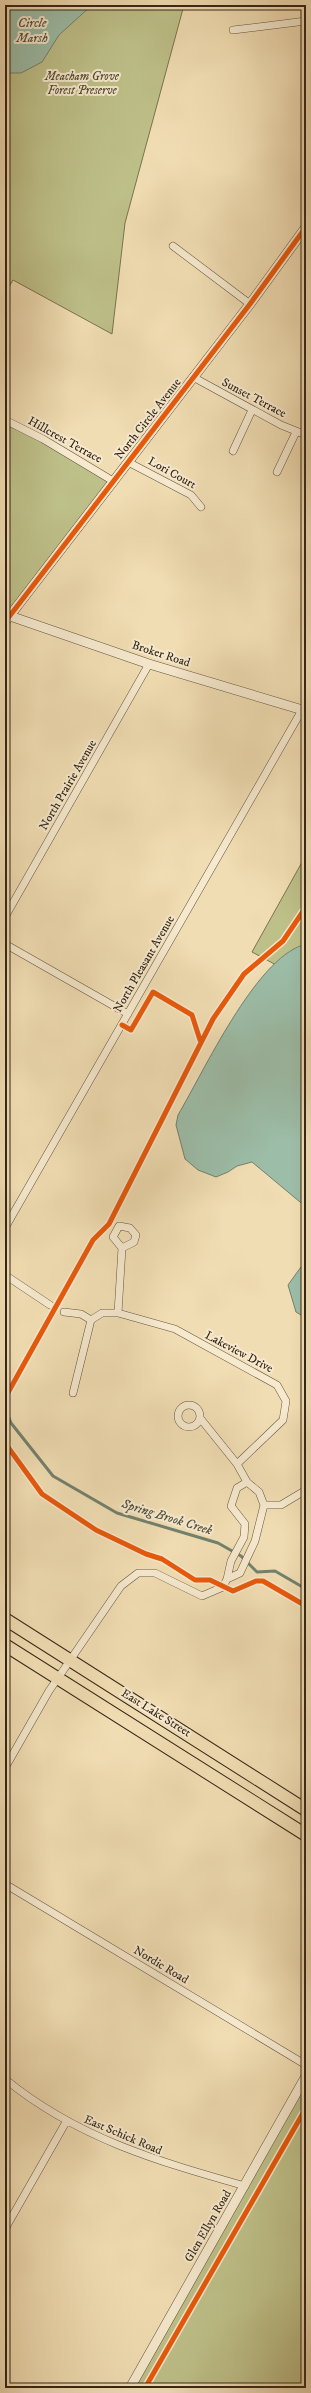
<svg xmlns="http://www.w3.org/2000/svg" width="311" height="2393" viewBox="0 0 311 2393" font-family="'IM FELL DW Pica',serif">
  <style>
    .green { fill: #bec089; stroke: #797350 }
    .water { fill: #9cbda8; stroke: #72816e }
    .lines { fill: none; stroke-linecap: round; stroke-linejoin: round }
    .stream { stroke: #72816e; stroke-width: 3 }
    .minor-casing { stroke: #63543e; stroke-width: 8 }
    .tertiary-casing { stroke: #63543e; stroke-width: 10 }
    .primary-casing { stroke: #342617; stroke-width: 14 }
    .minor { stroke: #f6e9ce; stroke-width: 7 }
    .tertiary { stroke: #f6e9ce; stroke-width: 9 }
    .primary { stroke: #f1ddb3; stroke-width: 12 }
    .cycleway-casing { stroke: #f6e9ce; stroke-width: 8 }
    .cycleway { stroke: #e8590c; stroke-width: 5 }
    .labels { text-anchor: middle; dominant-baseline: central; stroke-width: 4; stroke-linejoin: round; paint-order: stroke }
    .park-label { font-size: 12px; font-style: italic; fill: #564c34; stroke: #f6e9ce }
    .street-label { font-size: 12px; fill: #342617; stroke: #f6e9ce }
    .water-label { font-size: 13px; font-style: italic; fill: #535342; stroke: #f6e9ce }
  </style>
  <rect width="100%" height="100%" fill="#f1ddb3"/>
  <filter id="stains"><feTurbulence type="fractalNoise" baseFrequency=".005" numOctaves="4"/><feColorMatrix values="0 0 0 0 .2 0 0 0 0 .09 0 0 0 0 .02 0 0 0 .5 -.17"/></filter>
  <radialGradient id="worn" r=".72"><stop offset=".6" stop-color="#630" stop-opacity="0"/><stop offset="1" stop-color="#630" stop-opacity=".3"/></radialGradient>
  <!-- green -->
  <path class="green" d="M 5,5 L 184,5 L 125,223 L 112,334 L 13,280 L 5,294 Z
    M 5,425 L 43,439 L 113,481 L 5,620 Z
    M 306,855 L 306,981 L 252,952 Z
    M 306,2084 L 306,2388 L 135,2388 Z"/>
  <!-- water -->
  <path class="water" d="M 5,5 L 92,5 L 59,35 L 42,62 L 21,73 L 5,73 Z
    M 303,945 L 306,946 L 306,1207 L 252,1162 L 237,1166 L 228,1172 L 216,1177 L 198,1170 L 185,1159 L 176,1125 L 178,1115 C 204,1071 255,960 303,945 Z
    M 306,1260 L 306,1318 L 296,1312 L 288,1285 Z"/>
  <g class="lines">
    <!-- stream -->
    <path class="stream" d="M 5,1408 L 11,1423 L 53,1476 L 117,1513 L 218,1543 L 241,1556 L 257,1572 L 275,1571 L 306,1589"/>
    <!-- minor casing -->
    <g class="minor-casing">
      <path id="minor" d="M 233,30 L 306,21
        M 173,246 L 250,304
        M 193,377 L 281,425 L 306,435
        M 5,420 L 43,439 L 113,481
        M 233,451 L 252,410
        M 128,462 L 191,495 L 201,507
        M 277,472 L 296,432
        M 5,917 L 149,664
        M 5,944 L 128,1014
        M 5,1228 L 302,710
        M 122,1248 L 134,1242 L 136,1235 L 130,1228 L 119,1226 L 113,1237 L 122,1248 L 118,1313 L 175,1329 L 277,1385 L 286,1401 L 283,1420 L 237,1464
        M 5,1275 L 50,1305
        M 64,1312 L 81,1314 L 91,1320
        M 73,1393 L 91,1320 L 102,1313 L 118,1313
        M178 1416a11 11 0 1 1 22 0a11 11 0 1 1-22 0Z
        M 200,1418 L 237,1464 L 247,1482 L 259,1492 L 264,1505 L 255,1541 L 240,1573 L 227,1579
        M 264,1505 L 281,1505 L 306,1490
        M 5,1768 L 49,1691 L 121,1586 L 138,1573 L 155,1573 L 202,1596 L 223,1587 L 227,1579 L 231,1561 L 244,1537 L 245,1524 L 231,1506 L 237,1488 L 247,1482
        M 5,1884 L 306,2065
        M 5,2079 C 77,2138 157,2161 245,2186
        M 5,2229 L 66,2122"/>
    </g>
    <!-- tertiary casing -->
    <g class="tertiary-casing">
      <path id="tertiary" d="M 10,616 L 149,664 L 306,711
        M 5,622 L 250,304 L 306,227
        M 130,2388 L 306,2076"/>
    </g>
    <!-- primary casing -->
    <g class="primary-casing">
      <path id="primary" d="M 5,1619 L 306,1810
        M 5,1645 L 306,1835"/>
    </g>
    <!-- minor -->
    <use href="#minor" class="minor"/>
    <!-- tertiary -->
    <use href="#tertiary" class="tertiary"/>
    <!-- primary -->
    <use href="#primary" class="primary"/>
    <!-- cycleway casing -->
    <g class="cycleway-casing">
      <path id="cycleway" d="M 5,622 L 250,304 L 306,227
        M 122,1025 L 131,1030 L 153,992 L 192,1015 L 200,1040
        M 5,1398 L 93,1240 L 109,1224 L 213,1019 L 244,974 L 283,941 L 306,907
        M 5,1443 L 42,1494 L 96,1530 L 146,1554 L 162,1559 L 195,1580 L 210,1580 L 233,1591 L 256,1581 L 263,1581 L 306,1606
        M 145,2388 L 306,2108"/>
    </g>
    <!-- cycleway -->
    <use href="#cycleway" class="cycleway"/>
  </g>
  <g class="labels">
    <!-- park labels -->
    <g class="park-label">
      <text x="82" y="76">Meacham Grove<tspan x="82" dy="14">Forest Preserve</tspan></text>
    </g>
    <!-- street labels -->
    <g class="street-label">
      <text transform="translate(254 398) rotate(28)">Sunset Terrace</text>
      <text transform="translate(148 419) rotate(-52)">North Circle Avenue</text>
      <text transform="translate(65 440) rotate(29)">Hillcrest Terrace</text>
      <text transform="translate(172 473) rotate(29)">Lori Court</text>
      <text transform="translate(161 654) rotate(18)">Broker Road</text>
      <text transform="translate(68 785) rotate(-60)">North Prairie Avenue</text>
      <text transform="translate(144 964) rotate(-60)">North Pleasant Avenue</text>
      <text transform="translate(239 1352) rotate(28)">Lakeview Drive</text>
      <text transform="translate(156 1713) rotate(32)">East Lake Street</text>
      <text transform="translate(161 1965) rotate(31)">Nordic Road</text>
      <text transform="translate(123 2135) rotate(23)">East Schick Road</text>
      <text transform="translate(208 2226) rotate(-60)">Glen Ellyn Road</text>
    </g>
    <!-- water labels -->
    <g class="water-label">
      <text x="32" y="23">Circle<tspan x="32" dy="15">Marsh</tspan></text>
      <text transform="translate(167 1517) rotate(17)">Spring Brook Creek</text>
    </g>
  </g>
  <!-- margin -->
  <rect width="311" height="2393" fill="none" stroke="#f1ddb3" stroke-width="20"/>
  <rect x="6" y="6" width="299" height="2381" fill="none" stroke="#342617" stroke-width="2"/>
  <rect x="10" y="10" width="291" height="2373" fill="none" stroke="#342617"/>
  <rect width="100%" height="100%" filter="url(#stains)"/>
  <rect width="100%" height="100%" fill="url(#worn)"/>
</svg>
